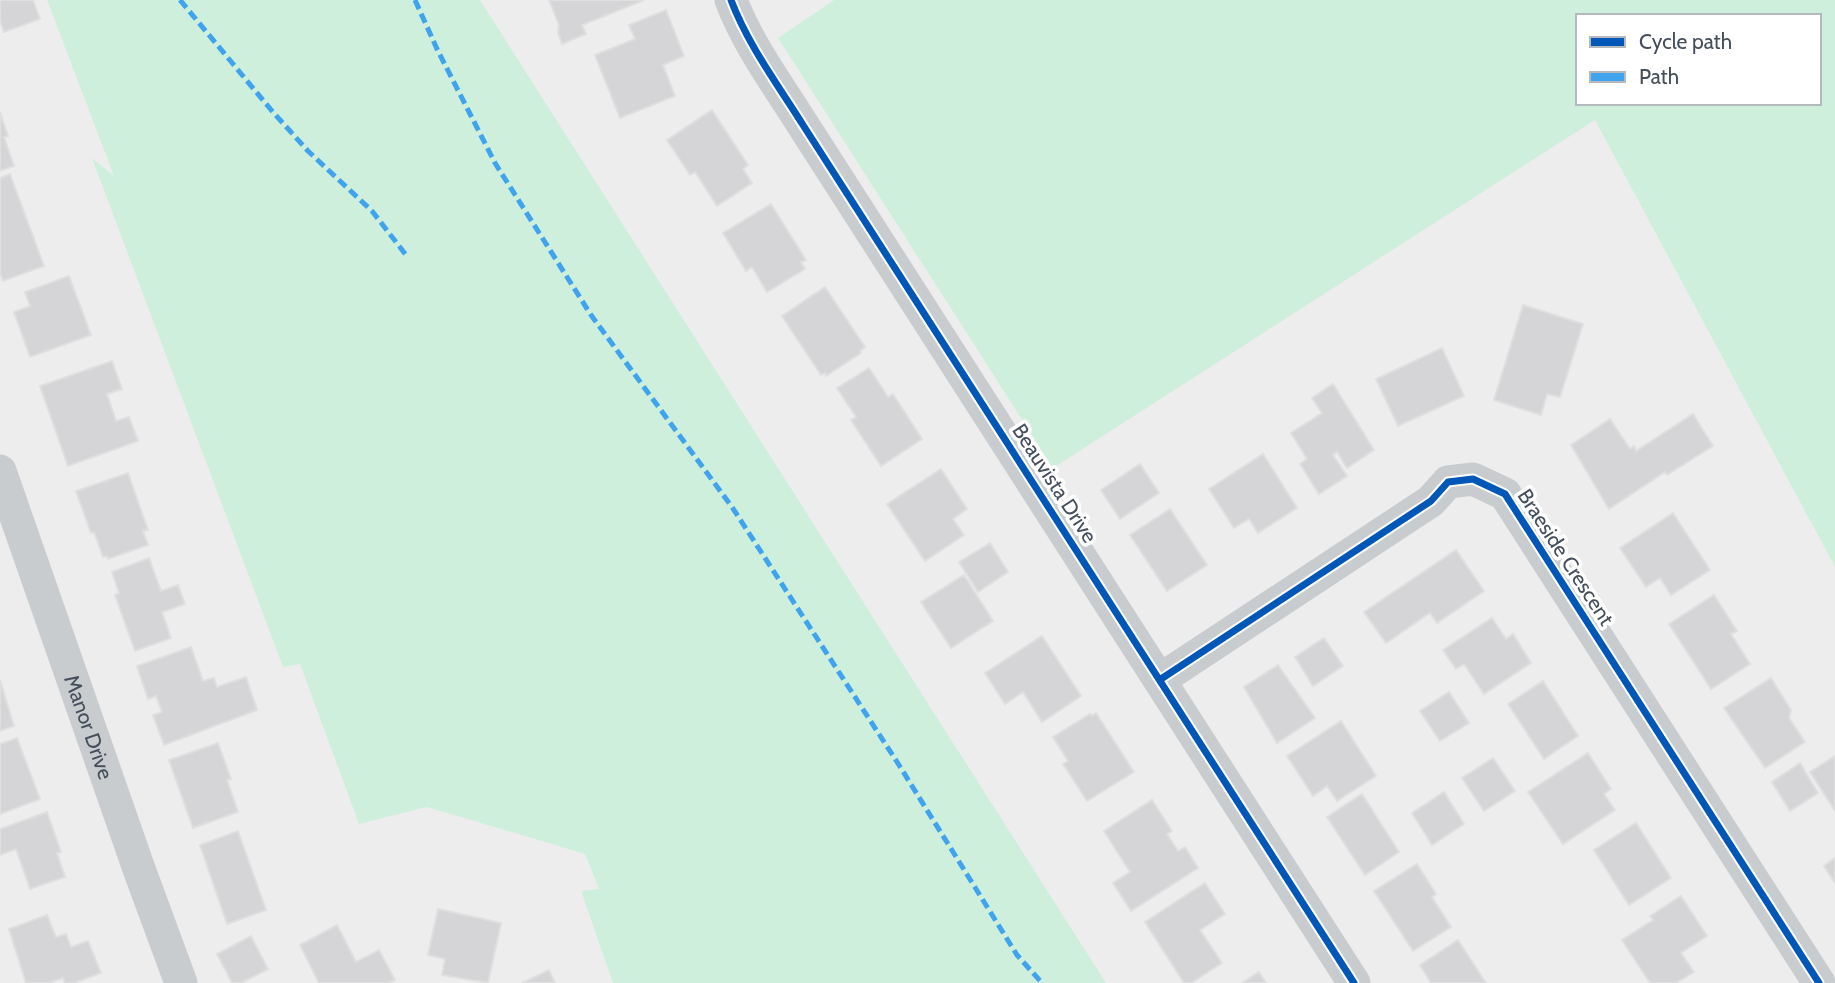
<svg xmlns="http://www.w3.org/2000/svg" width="1835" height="983" viewBox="0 0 1835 983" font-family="Cabin,sans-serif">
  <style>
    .green { fill: #cfefdd; fill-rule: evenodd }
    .building { fill: #d5d5d7; stroke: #dfdfe0; stroke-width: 2 }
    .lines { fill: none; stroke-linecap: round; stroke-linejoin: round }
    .minor { stroke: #c9cccf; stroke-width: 33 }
    .quiet { stroke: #3fa4ed; stroke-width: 5; stroke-dasharray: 10 5; stroke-linecap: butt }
    .cycleway-casing { stroke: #fff; stroke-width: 11 }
    .cycleway { stroke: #0057b8; stroke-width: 7 }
    .labels { text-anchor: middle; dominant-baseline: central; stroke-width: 7; stroke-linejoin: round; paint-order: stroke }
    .street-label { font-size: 21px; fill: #444f5b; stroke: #fff }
  </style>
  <rect width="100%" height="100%" fill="#eeeded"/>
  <!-- green -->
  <path class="green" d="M 47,0 L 480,0 L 1106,983 L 613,983 L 581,891 L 599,889 L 585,854 L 427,807 L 359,824 L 300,664 L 283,667 L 92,158 L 114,176 Z
    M 834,0 L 1835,0 L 1835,567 L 1595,120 L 1053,468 L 778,38 ZM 1578,16 L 1819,16 L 1819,103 L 1578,103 Z"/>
  <!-- building -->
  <path class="building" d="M 0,0 L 33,0 L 40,19 L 4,32 L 0,21 Z
    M 549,0 L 644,0 L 582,25 L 586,34 L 562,44 L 558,32 L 559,25 Z
    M 666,10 L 684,56 L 663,65 L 675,96 L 620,118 L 595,55 L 635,39 L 629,25 Z
    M 712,110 L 748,165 L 743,169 L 752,183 L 717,206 L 695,172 L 690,175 L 667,140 Z
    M 0,112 L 8,136 L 4,137 L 14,166 L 0,171 Z
    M 10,174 L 44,266 L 3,281 L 0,273 L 0,178 Z
    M 771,204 L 806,260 L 801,262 L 805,269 L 767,292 L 752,267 L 746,271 L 723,233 Z
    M 69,276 L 91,335 L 30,357 L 14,312 L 30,306 L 25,292 Z
    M 825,287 L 865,347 L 860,351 L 861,353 L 826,376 L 825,373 L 821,375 L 782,316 Z
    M 1523,305 L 1583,324 L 1560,397 L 1547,394 L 1541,415 L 1494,400 Z
    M 1442,348 L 1464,396 L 1398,426 L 1376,379 Z
    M 112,361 L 122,389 L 107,394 L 116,421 L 129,417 L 138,441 L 68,466 L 40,386 Z
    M 869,368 L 888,397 L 893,394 L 922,439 L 881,466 L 851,420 L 856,417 L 837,388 Z
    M 1333,384 L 1374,450 L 1347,468 L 1337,452 L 1333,455 L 1347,476 L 1319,494 L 1300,464 L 1307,459 L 1291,433 L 1322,413 L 1312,398 Z
    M 1693,414 L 1713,446 L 1667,475 L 1665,472 L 1609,509 L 1571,445 L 1610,419 L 1630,449 L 1634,446 L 1636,451 Z
    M 1263,454 L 1297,508 L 1258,533 L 1249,519 L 1234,528 L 1209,489 Z
    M 1140,464 L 1159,493 L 1120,519 L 1101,490 Z
    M 941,469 L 967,509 L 953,519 L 964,535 L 925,561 L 887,504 Z
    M 128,473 L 148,530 L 143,531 L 148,545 L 108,559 L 107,556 L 103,557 L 94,532 L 91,533 L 76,491 Z
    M 1170,509 L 1207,565 L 1167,591 L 1130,535 Z
    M 1673,513 L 1710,570 L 1671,595 L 1660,578 L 1646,587 L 1620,548 Z
    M 990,543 L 1008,572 L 978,592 L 959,562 Z
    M 1456,550 L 1484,591 L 1437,623 L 1430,613 L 1386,643 L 1364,612 Z
    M 149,558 L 161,591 L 178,585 L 185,604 L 162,612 L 171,638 L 135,651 L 115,595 L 119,593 L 112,572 Z
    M 964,575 L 993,621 L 951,648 L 921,602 Z
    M 1714,595 L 1737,631 L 1731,634 L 1750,664 L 1711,689 L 1669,624 Z
    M 1492,618 L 1506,639 L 1513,634 L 1531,663 L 1484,694 L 1464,664 L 1456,669 L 1443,650 Z
    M 1042,636 L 1081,696 L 1042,722 L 1023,692 L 1005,704 L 985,673 Z
    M 1324,638 L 1343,666 L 1313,686 L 1295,657 Z
    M 191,647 L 203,681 L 214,678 L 217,687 L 246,677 L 257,710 L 164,745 L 153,715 L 162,712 L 156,696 L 148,699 L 137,666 Z
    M 1278,665 L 1315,718 L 1277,743 L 1244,687 Z
    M 1771,678 L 1791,710 L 1789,718 L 1805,742 L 1765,768 L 1724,708 Z
    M 0,680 L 14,726 L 0,731 Z
    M 1543,681 L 1578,736 L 1544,759 L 1508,704 Z
    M 1449,692 L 1469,723 L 1440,741 L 1420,711 Z
    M 1096,713 L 1134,772 L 1087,801 L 1063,764 L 1068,761 L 1053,737 L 1090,714 L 1092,716 Z
    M 1341,721 L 1376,776 L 1337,801 L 1327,786 L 1313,796 L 1287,756 Z
    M 17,738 L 40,799 L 0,814 L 0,744 Z
    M 218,743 L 231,779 L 227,780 L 238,812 L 193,828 L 169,760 Z
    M 1588,753 L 1611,789 L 1604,794 L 1615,810 L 1563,844 L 1528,792 Z
    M 1835,756 L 1835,811 L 1810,772 Z
    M 1493,758 L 1515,791 L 1484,811 L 1462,778 Z
    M 1800,763 L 1818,793 L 1790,811 L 1772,782 Z
    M 1444,792 L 1464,824 L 1432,845 L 1412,813 Z
    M 1362,794 L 1399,852 L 1365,875 L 1327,817 Z
    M 1152,800 L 1172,831 L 1167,834 L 1178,851 L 1185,847 L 1198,868 L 1131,911 L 1113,883 L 1130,872 L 1104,831 Z
    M 47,812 L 61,852 L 57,853 L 65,877 L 30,889 L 16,849 L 0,855 L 0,829 Z
    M 1636,823 L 1671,878 L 1629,905 L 1594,850 Z
    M 238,831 L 266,910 L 227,924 L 200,845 Z
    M 1835,858 L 1835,883 L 1824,866 Z
    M 1417,864 L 1436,894 L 1432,897 L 1451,927 L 1413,951 L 1374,891 Z
    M 1205,883 L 1225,914 L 1200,930 L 1222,963 L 1191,983 L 1184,983 L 1145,922 Z
    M 1681,896 L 1707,936 L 1681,953 L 1694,972 L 1676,983 L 1650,983 L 1622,940 L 1653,920 L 1650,916 Z
    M 438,909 L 501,923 L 488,983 L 442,975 L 445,959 L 428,955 Z
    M 47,915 L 56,937 L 66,934 L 71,947 L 88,941 L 101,973 L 74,983 L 65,983 L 63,978 L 49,983 L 26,983 L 9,929 Z
    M 337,925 L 356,962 L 379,950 L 395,980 L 389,983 L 319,983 L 300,945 Z
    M 251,936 L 268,969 L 241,983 L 232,983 L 217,954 Z
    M 1458,940 L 1486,983 L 1431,983 L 1420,965 Z
    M 549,970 L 555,983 L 522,983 Z
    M 1259,972 L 1266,983 L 1242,983 Z"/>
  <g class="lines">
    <!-- minor -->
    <g class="minor">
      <path d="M 731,0 C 748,45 778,85 803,125 L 1354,983"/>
      <path id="s1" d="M 0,471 L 139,869 L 181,983"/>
      <path d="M 1161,679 L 1431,501 L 1448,482 L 1473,479 L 1505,494 L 1819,983"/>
    </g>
    <!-- quiet -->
    <path class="quiet" d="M 180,0 L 272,111 L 308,151 L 372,211 L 406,255
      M 415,0 L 437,49 L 495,163 L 591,315 L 732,507 L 899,765 L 1017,955 L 1042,983"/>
    <!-- cycleway casing -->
    <g class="cycleway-casing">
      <path id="cycleway" d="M 731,0 C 748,45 778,85 803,125 L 1354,983
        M 1161,679 L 1431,501 L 1448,482 L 1473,479 L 1505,494 L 1819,983"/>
    </g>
    <!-- cycleway -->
    <use href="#cycleway" class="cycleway"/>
  </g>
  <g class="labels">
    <!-- street labels -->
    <g class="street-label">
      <text transform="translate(1055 483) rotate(57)">Beauvista Drive</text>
      <text transform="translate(1566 557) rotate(57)">Braeside Crescent</text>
      <text stroke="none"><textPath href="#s1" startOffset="271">Manor Drive</textPath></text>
    </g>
  </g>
  <!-- legend -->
  <rect x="1576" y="14" width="245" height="91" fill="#ffffff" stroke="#b4b9bd" stroke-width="2"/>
  <rect x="1590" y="37" width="35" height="10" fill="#0057b8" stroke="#b4b9bd" stroke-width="2"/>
  <text x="1639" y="49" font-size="21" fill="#444f5b">Cycle path</text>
  <rect x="1590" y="72" width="35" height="10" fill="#3fa4ed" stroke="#b4b9bd" stroke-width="2"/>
  <text x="1639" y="84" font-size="21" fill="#444f5b">Path</text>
</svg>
